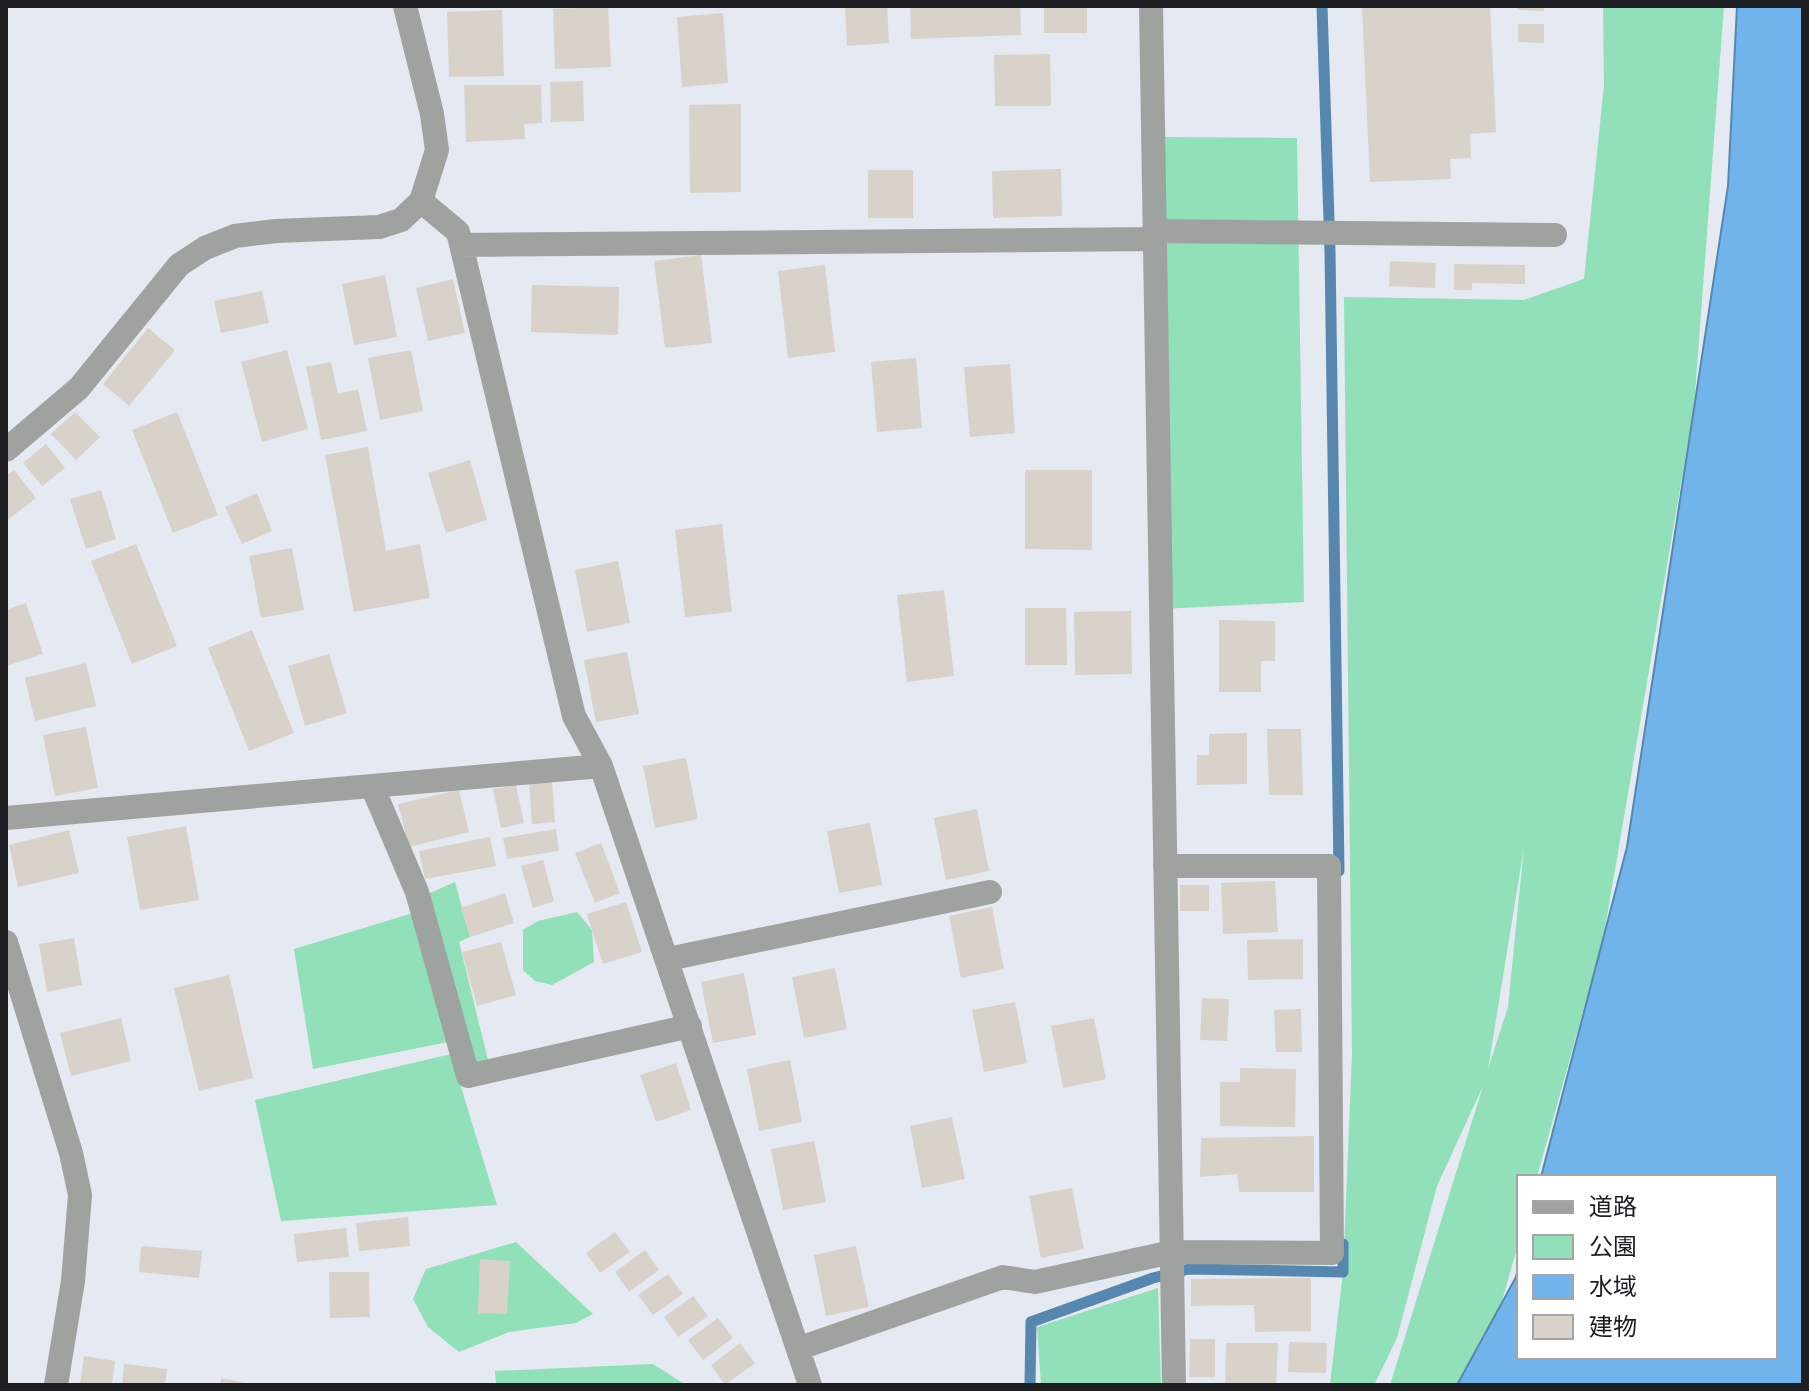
<svg xmlns="http://www.w3.org/2000/svg" width="1809" height="1391" viewBox="0 0 1809 1391" font-family="'PT Serif','Noto Sans JP',serif">
  <style>
    .green { fill: #91e0b9; fill-rule: evenodd }
    .water { fill: #70b4eb; stroke: #5787ae; stroke-width: 2 }
    .lines { fill: none; stroke-linecap: round; stroke-linejoin: round }
    .stream { stroke: #5787ae; stroke-width: 11 }
    .building { fill: #d8d2cb }
    .street { stroke: #9ea3a0; stroke-width: 24 }
  </style>
  <rect width="100%" height="100%" fill="#e4e9f2"/>
  <!-- green -->
  <path class="green" d="M 1603,6 L 1724,6 L 1694,407 L 1603,940 L 1537,1177 L 1519,1177 L 1519,1241 L 1502,1301 L 1465,1385 L 1390,1385 L 1483,1086 L 1437,1186 L 1397,1338 L 1374,1385 L 1330,1385 L 1343,1272 L 1352,1055 L 1344,297 L 1524,300 L 1584,279 L 1604,85 ZM 1524,847 L 1508,1007 L 1488,1069 Z
    M 1164,137 L 1297,138 L 1304,602 L 1161,609 Z
    M 455,882 L 470,937 L 459,942 L 488,1060 L 468,1076 L 424,916 L 430,893 Z
    M 577,912 L 592,930 L 594,962 L 552,985 L 535,981 L 523,970 L 523,930 L 538,921 Z
    M 413,913 L 448,1042 L 313,1069 L 294,949 Z
    M 451,1054 L 497,1205 L 281,1221 L 255,1100 Z
    M 516,1242 L 593,1314 L 576,1323 L 509,1332 L 459,1352 L 428,1327 L 413,1299 L 426,1269 Z
    M 1158,1288 L 1161,1385 L 1041,1385 L 1037,1327 Z
    M 653,1364 L 686,1385 L 496,1385 L 495,1371 Z"/>
  <!-- water -->
  <path class="water" d="M 1737,6 L 1803,6 L 1803,1385 L 1457,1385 L 1516,1277 L 1519,1263 L 1519,1357 L 1775,1357 L 1775,1177 L 1541,1177 L 1627,847 L 1728,186 Z"/>
  <g class="lines">
    <!-- stream -->
    <path class="stream" d="M 1322,6 L 1330,252 L 1339,871
      M 1030,1385 L 1031,1322 L 1153,1278 L 1189,1269 L 1343,1272 L 1343,1244"/>
  </g>
  <!-- building -->
  <path class="building" d="M 845,6 L 887,6 L 889,43 L 847,46 Z
    M 910,6 L 1020,6 L 1021,35 L 911,39 Z
    M 1044,6 L 1087,6 L 1087,33 L 1044,33 Z
    M 1362,6 L 1490,6 L 1496,132 L 1470,134 L 1471,158 L 1450,159 L 1451,179 L 1370,182 Z
    M 1517,6 L 1544,6 L 1544,11 L 1517,10 Z
    M 608,7 L 611,67 L 555,69 L 553,9 Z
    M 502,10 L 504,76 L 449,77 L 447,12 Z
    M 723,13 L 728,83 L 682,87 L 677,17 Z
    M 1518,24 L 1544,24 L 1544,43 L 1518,42 Z
    M 1050,54 L 1051,106 L 995,106 L 994,55 Z
    M 583,81 L 584,121 L 551,122 L 550,82 Z
    M 464,85 L 541,85 L 542,123 L 524,124 L 525,139 L 466,142 Z
    M 741,104 L 741,192 L 690,193 L 689,105 Z
    M 1061,169 L 1062,216 L 993,218 L 992,171 Z
    M 868,170 L 913,170 L 913,218 L 868,218 Z
    M 701,255 L 712,343 L 665,348 L 654,261 Z
    M 1390,261 L 1436,263 L 1435,288 L 1389,286 Z
    M 1454,264 L 1525,265 L 1525,284 L 1472,283 L 1472,290 L 1454,290 Z
    M 825,265 L 835,352 L 788,358 L 778,271 Z
    M 385,275 L 397,337 L 354,345 L 342,284 Z
    M 453,279 L 465,333 L 428,341 L 416,288 Z
    M 532,285 L 619,287 L 618,335 L 531,332 Z
    M 262,291 L 269,323 L 221,333 L 214,301 Z
    M 148,328 L 175,350 L 129,406 L 103,384 Z
    M 287,350 L 308,429 L 262,442 L 241,362 Z
    M 411,350 L 423,411 L 380,420 L 368,358 Z
    M 916,358 L 922,428 L 877,432 L 871,362 Z
    M 331,362 L 338,394 L 358,389 L 367,431 L 321,440 L 306,367 Z
    M 1010,364 L 1015,433 L 970,437 L 964,367 Z
    M 75,412 L 100,437 L 76,460 L 51,434 Z
    M 177,412 L 218,515 L 173,533 L 132,430 Z
    M 46,444 L 65,468 L 42,486 L 23,463 Z
    M 368,447 L 386,551 L 420,544 L 430,598 L 354,612 L 325,455 Z
    M 470,460 L 487,520 L 446,533 L 428,473 Z
    M 14,470 L 36,498 L 6,521 L 6,476 Z
    M 1025,470 L 1092,470 L 1092,550 L 1025,549 Z
    M 101,490 L 116,539 L 86,549 L 70,499 Z
    M 257,493 L 272,531 L 242,544 L 225,507 Z
    M 722,524 L 732,612 L 685,617 L 675,530 Z
    M 136,544 L 177,646 L 132,664 L 91,561 Z
    M 292,548 L 304,610 L 261,618 L 249,556 Z
    M 618,561 L 630,623 L 587,632 L 575,570 Z
    M 944,590 L 954,676 L 907,682 L 897,595 Z
    M 26,603 L 43,654 L 6,666 L 6,610 Z
    M 1025,608 L 1066,608 L 1067,665 L 1025,665 Z
    M 1131,611 L 1132,674 L 1075,675 L 1074,612 Z
    M 1219,620 L 1275,621 L 1275,661 L 1261,661 L 1261,692 L 1219,692 Z
    M 252,630 L 294,733 L 249,751 L 208,648 Z
    M 627,652 L 639,714 L 596,722 L 584,660 Z
    M 329,654 L 347,713 L 305,726 L 288,666 Z
    M 86,663 L 96,706 L 35,721 L 25,678 Z
    M 86,727 L 98,788 L 55,796 L 43,735 Z
    M 1267,729 L 1301,729 L 1303,795 L 1269,795 Z
    M 1247,733 L 1247,784 L 1197,785 L 1197,755 L 1209,755 L 1209,734 Z
    M 686,758 L 698,819 L 655,828 L 643,766 Z
    M 552,781 L 555,822 L 532,824 L 529,783 Z
    M 516,785 L 524,823 L 501,828 L 493,789 Z
    M 459,790 L 469,832 L 409,847 L 398,804 Z
    M 977,809 L 989,871 L 946,880 L 934,818 Z
    M 870,823 L 882,885 L 839,893 L 827,831 Z
    M 186,826 L 199,900 L 140,910 L 127,837 Z
    M 556,829 L 559,851 L 507,859 L 503,838 Z
    M 69,830 L 79,873 L 18,887 L 9,845 Z
    M 490,837 L 496,866 L 425,879 L 419,851 Z
    M 601,843 L 620,893 L 595,903 L 575,853 Z
    M 543,860 L 554,901 L 533,908 L 521,866 Z
    M 1275,881 L 1278,932 L 1223,934 L 1221,883 Z
    M 1180,885 L 1209,885 L 1209,911 L 1180,911 Z
    M 505,893 L 514,923 L 470,937 L 461,908 Z
    M 626,902 L 642,952 L 603,964 L 587,914 Z
    M 992,907 L 1004,969 L 961,978 L 949,916 Z
    M 74,938 L 82,985 L 47,992 L 39,944 Z
    M 1303,939 L 1303,979 L 1248,980 L 1247,940 Z
    M 501,942 L 516,995 L 477,1006 L 462,952 Z
    M 835,968 L 847,1029 L 804,1038 L 792,977 Z
    M 744,973 L 756,1035 L 713,1043 L 701,982 Z
    M 229,975 L 253,1078 L 199,1091 L 174,988 Z
    M 1202,998 L 1229,999 L 1227,1041 L 1200,1040 Z
    M 1015,1002 L 1027,1063 L 984,1072 L 972,1010 Z
    M 1301,1009 L 1302,1052 L 1276,1052 L 1274,1010 Z
    M 121,1018 L 131,1061 L 71,1076 L 60,1033 Z
    M 1094,1018 L 1106,1079 L 1063,1088 L 1051,1026 Z
    M 790,1060 L 802,1122 L 759,1131 L 747,1069 Z
    M 676,1063 L 691,1110 L 656,1122 L 640,1075 Z
    M 1240,1068 L 1296,1069 L 1295,1127 L 1220,1126 L 1220,1082 L 1240,1082 Z
    M 952,1117 L 965,1179 L 922,1188 L 910,1126 Z
    M 1314,1136 L 1314,1192 L 1239,1192 L 1237,1174 L 1200,1177 L 1201,1138 Z
    M 814,1141 L 826,1202 L 783,1210 L 771,1149 Z
    M 1072,1188 L 1084,1249 L 1041,1258 L 1029,1196 Z
    M 408,1217 L 410,1246 L 359,1251 L 356,1223 Z
    M 346,1228 L 349,1257 L 297,1262 L 294,1234 Z
    M 615,1232 L 630,1252 L 600,1273 L 586,1253 Z
    M 141,1246 L 202,1251 L 199,1278 L 139,1272 Z
    M 856,1246 L 869,1307 L 826,1316 L 814,1255 Z
    M 645,1250 L 659,1270 L 629,1292 L 615,1272 Z
    M 480,1259 L 510,1261 L 507,1314 L 478,1313 Z
    M 329,1272 L 369,1272 L 370,1317 L 330,1318 Z
    M 668,1274 L 683,1294 L 653,1315 L 638,1295 Z
    M 1311,1278 L 1311,1331 L 1255,1332 L 1254,1305 L 1191,1306 L 1191,1279 Z
    M 693,1296 L 708,1316 L 678,1337 L 664,1317 Z
    M 718,1318 L 733,1338 L 703,1360 L 688,1340 Z
    M 1190,1339 L 1215,1339 L 1215,1377 L 1189,1377 Z
    M 1289,1342 L 1327,1343 L 1326,1373 L 1288,1372 Z
    M 740,1343 L 755,1363 L 725,1385 L 711,1365 Z
    M 1226,1343 L 1278,1343 L 1276,1385 L 1225,1385 Z
    M 84,1356 L 115,1361 L 112,1385 L 80,1385 Z
    M 124,1364 L 167,1369 L 165,1385 L 122,1385 Z
    M 221,1378 L 251,1384 L 251,1385 L 220,1385 Z"/>
  <g class="lines">
    <!-- street -->
    <path class="street" d="M 1151,6 L 1174,1385
      M 421,201 L 458,232 L 574,716 L 601,766 L 810,1385
      M 1155,231 L 1555,235
      M 461,245 L 1155,239
      M 6,450 L 79,388 L 179,265 L 205,248 L 235,236 L 276,231 L 379,227 L 401,220 L 421,201 L 437,150 L 432,114 L 405,6
      M 372,786 L 417,892 L 468,1076 L 690,1026
      M 6,818 L 601,766
      M 6,942 L 71,1153 L 80,1195 L 73,1281 L 56,1385
      M 668,959 L 990,892
      M 800,1348 L 1003,1277 L 1035,1282 L 1172,1252 L 1332,1253 L 1329,866 L 1165,866"/>
  </g>
  <!-- border -->
  <rect width="1809" height="1391" fill="none" stroke="#1c1e21" stroke-width="16"/>
  <!-- legend -->
  <rect x="1517" y="1175" width="260" height="184" fill="#ffffff" stroke="#a4a5a6" stroke-width="2"/>
  <rect x="1533" y="1201" width="40" height="12" fill="#9ea3a0" stroke="#a4a5a6" stroke-width="2"/>
  <text x="1589" y="1215" font-size="24" fill="#1c1e21">道路</text>
  <rect x="1533" y="1235" width="40" height="24" fill="#91e0b9" stroke="#a4a5a6" stroke-width="2"/>
  <text x="1589" y="1255" font-size="24" fill="#1c1e21">公園</text>
  <rect x="1533" y="1275" width="40" height="24" fill="#70b4eb" stroke="#a4a5a6" stroke-width="2"/>
  <text x="1589" y="1295" font-size="24" fill="#1c1e21">水域</text>
  <rect x="1533" y="1315" width="40" height="24" fill="#d8d2cb" stroke="#a4a5a6" stroke-width="2"/>
  <text x="1589" y="1335" font-size="24" fill="#1c1e21">建物</text>
</svg>
